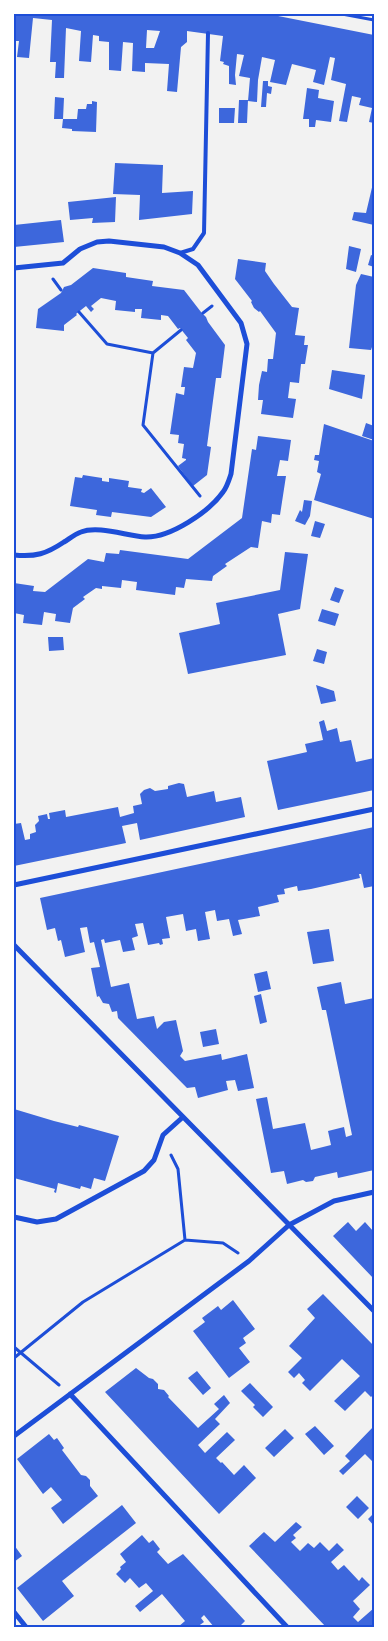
<svg xmlns="http://www.w3.org/2000/svg" width="388" height="1641" viewBox="0 0 388 1641" font-family="'PT Sans Narrow',sans-serif">
  <style>
    .building { fill: #3d67dc; fill-rule: evenodd }
    .lines { fill: none; stroke-linecap: round; stroke-linejoin: round }
    .path { stroke: #1d4ed8; stroke-width: 3 }
    .service { stroke: #1d4ed8; stroke-width: 4 }
    .minor { stroke: #1d4ed8; stroke-width: 5 }
    .neatline { fill: none; stroke: #1d4ed8; stroke-width: 2 }
  </style>
  <rect width="100%" height="100%" fill="#f2f2f2"/>
  <!-- building -->
  <path class="building" d="M 14,14 L 268,14 L 374,35 L 374,123 L 369,122 L 372,108 L 359,105 L 361,98 L 352,96 L 347,122 L 339,121 L 346,84 L 331,80 L 335,58 L 330,57 L 324,85 L 313,82 L 316,70 L 292,64 L 286,85 L 270,82 L 275,60 L 262,57 L 258,80 L 257,102 L 248,101 L 250,78 L 239,76 L 244,55 L 237,54 L 235,75 L 236,85 L 229,84 L 229,66 L 223,64 L 224,62 L 220,61 L 223,36 L 187,31 L 187,42 L 181,47 L 177,92 L 167,91 L 169,64 L 145,63 L 145,72 L 132,71 L 133,43 L 123,42 L 121,71 L 109,70 L 109,42 L 99,41 L 99,36 L 93,35 L 91,62 L 79,61 L 81,31 L 66,28 L 64,78 L 55,78 L 56,62 L 50,62 L 52,20 L 33,18 L 29,58 L 17,57 L 19,41 L 14,41 ZM 147,30 L 160,31 L 154,48 L 146,48 Z
    M 263,81 L 268,81 L 268,86 L 272,87 L 271,94 L 267,93 L 266,107 L 261,107 Z
    M 307,88 L 319,90 L 318,98 L 334,101 L 331,122 L 316,120 L 315,127 L 309,127 L 309,119 L 303,119 Z
    M 55,97 L 64,98 L 63,119 L 54,119 Z
    M 239,100 L 248,100 L 247,123 L 238,123 Z
    M 92,101 L 97,102 L 96,132 L 72,131 L 72,129 L 62,128 L 63,119 L 77,119 L 78,109 L 86,109 L 87,104 L 92,104 Z
    M 219,108 L 235,108 L 234,123 L 219,123 Z
    M 115,163 L 163,165 L 162,193 L 193,191 L 192,214 L 139,220 L 140,195 L 113,194 Z
    M 374,179 L 374,225 L 352,220 L 354,212 L 366,213 Z
    M 116,197 L 115,222 L 92,223 L 93,218 L 70,220 L 68,202 Z
    M 61,220 L 64,242 L 14,247 L 14,225 Z
    M 349,246 L 361,249 L 356,272 L 346,269 Z
    M 371,255 L 374,256 L 374,267 L 368,265 Z
    M 238,259 L 266,263 L 265,271 L 274,284 L 292,307 L 299,308 L 295,335 L 305,336 L 304,345 L 308,345 L 305,364 L 301,364 L 299,383 L 290,382 L 288,398 L 296,399 L 293,418 L 261,414 L 263,400 L 258,400 L 259,385 L 262,371 L 267,372 L 268,359 L 273,359 L 276,333 L 260,311 L 259,312 L 254,308 L 251,302 L 252,301 L 235,279 Z
    M 93,268 L 126,273 L 126,277 L 153,281 L 152,286 L 184,290 L 201,312 L 206,317 L 208,322 L 225,345 L 221,378 L 216,378 L 207,446 L 211,447 L 207,475 L 193,486 L 178,466 L 186,460 L 186,459 L 182,458 L 184,444 L 178,443 L 179,435 L 170,434 L 176,393 L 184,395 L 185,387 L 181,387 L 184,367 L 193,368 L 196,353 L 186,340 L 188,338 L 180,328 L 178,329 L 168,316 L 161,315 L 161,320 L 141,318 L 142,309 L 135,309 L 135,312 L 115,310 L 116,301 L 101,298 L 91,306 L 94,309 L 91,312 L 86,306 L 76,314 L 77,315 L 64,325 L 64,331 L 36,328 L 38,309 L 61,293 L 64,287 L 71,285 Z
    M 361,274 L 374,277 L 374,324 L 372,338 L 374,338 L 374,347 L 372,347 L 371,350 L 349,348 L 356,285 Z
    M 332,370 L 365,375 L 362,399 L 329,389 Z
    M 366,423 L 374,426 L 374,440 L 362,436 Z
    M 324,424 L 374,441 L 374,519 L 314,500 L 321,474 L 317,472 L 319,461 L 314,460 L 315,455 L 319,455 Z
    M 258,436 L 291,440 L 288,461 L 280,460 L 277,476 L 286,476 L 280,515 L 272,514 L 271,523 L 262,521 L 258,548 L 251,547 L 225,564 L 227,566 L 213,576 L 212,581 L 186,579 L 184,588 L 176,587 L 175,595 L 136,590 L 137,582 L 122,580 L 121,588 L 102,586 L 102,589 L 96,588 L 83,597 L 85,599 L 73,608 L 70,623 L 55,621 L 56,614 L 44,612 L 42,625 L 23,623 L 24,615 L 14,613 L 14,583 L 34,586 L 33,591 L 45,592 L 88,559 L 104,562 L 106,553 L 119,554 L 120,550 L 188,559 L 242,518 L 252,449 L 256,450 Z
    M 83,475 L 102,478 L 102,481 L 109,482 L 109,478 L 129,481 L 128,487 L 142,489 L 141,492 L 144,493 L 151,488 L 166,507 L 151,517 L 112,512 L 111,517 L 96,515 L 97,510 L 70,506 L 75,477 L 82,478 Z
    M 304,500 L 312,501 L 310,516 L 305,525 L 295,521 L 300,510 L 302,512 Z
    M 315,521 L 325,524 L 320,538 L 311,536 Z
    M 285,552 L 308,554 L 300,609 L 278,614 L 286,655 L 188,674 L 179,633 L 220,624 L 216,603 L 280,590 Z
    M 335,587 L 344,590 L 339,603 L 330,600 Z
    M 322,609 L 339,614 L 335,626 L 318,621 Z
    M 48,637 L 63,637 L 64,650 L 49,651 Z
    M 317,649 L 327,652 L 324,664 L 313,661 Z
    M 316,685 L 334,691 L 336,701 L 321,704 Z
    M 324,720 L 327,731 L 337,728 L 340,742 L 351,740 L 356,762 L 374,758 L 374,790 L 278,810 L 267,761 L 307,752 L 305,744 L 323,740 L 319,722 Z
    M 179,783 L 184,784 L 187,797 L 214,791 L 216,802 L 241,797 L 245,817 L 140,840 L 137,823 L 122,826 L 126,843 L 14,866 L 14,824 L 21,823 L 25,840 L 30,839 L 30,834 L 36,832 L 35,825 L 39,821 L 38,816 L 47,814 L 48,819 L 50,819 L 49,813 L 65,810 L 66,817 L 118,807 L 120,817 L 134,813 L 133,806 L 142,804 L 140,794 L 144,790 L 150,788 L 155,791 L 168,789 L 168,786 Z
    M 374,827 L 374,886 L 364,888 L 361,874 L 359,874 L 360,878 L 311,889 L 298,891 L 297,886 L 284,889 L 285,894 L 277,895 L 279,902 L 258,907 L 260,916 L 238,920 L 242,934 L 233,936 L 229,919 L 217,921 L 215,910 L 205,912 L 210,939 L 198,941 L 196,929 L 186,931 L 183,914 L 166,917 L 170,938 L 162,939 L 163,944 L 160,945 L 159,943 L 148,945 L 143,923 L 135,924 L 138,936 L 132,938 L 135,950 L 123,952 L 120,940 L 105,943 L 104,939 L 101,940 L 111,987 L 129,983 L 137,1019 L 154,1016 L 157,1029 L 164,1022 L 176,1020 L 183,1051 L 180,1056 L 185,1061 L 221,1054 L 222,1060 L 247,1054 L 254,1088 L 238,1091 L 235,1080 L 226,1081 L 228,1090 L 198,1098 L 195,1087 L 187,1088 L 118,1018 L 117,1011 L 112,1012 L 109,1004 L 103,1003 L 99,996 L 97,997 L 91,968 L 100,967 L 94,942 L 90,943 L 87,927 L 80,928 L 85,952 L 65,957 L 61,940 L 58,941 L 55,928 L 47,930 L 40,898 Z
    M 329,929 L 334,961 L 313,964 L 307,932 Z
    M 267,971 L 271,989 L 258,992 L 254,974 Z
    M 341,982 L 345,1004 L 374,998 L 374,1170 L 338,1178 L 337,1172 L 315,1177 L 313,1181 L 306,1182 L 303,1180 L 287,1184 L 284,1171 L 271,1173 L 256,1099 L 267,1097 L 273,1129 L 305,1123 L 311,1150 L 331,1145 L 328,1131 L 344,1127 L 346,1137 L 352,1135 L 326,1010 L 322,1010 L 317,987 Z
    M 261,994 L 267,1022 L 260,1024 L 254,996 Z
    M 216,1029 L 219,1044 L 203,1047 L 200,1032 Z
    M 14,1109 L 54,1121 L 78,1127 L 79,1125 L 119,1136 L 105,1181 L 94,1178 L 91,1189 L 81,1186 L 80,1189 L 58,1183 L 56,1193 L 54,1192 L 55,1189 L 14,1178 Z
    M 348,1222 L 356,1231 L 365,1222 L 373,1231 L 374,1230 L 374,1279 L 333,1236 Z
    M 323,1294 L 374,1346 L 374,1394 L 371,1397 L 365,1391 L 345,1411 L 334,1401 L 360,1376 L 342,1359 L 310,1391 L 302,1383 L 305,1380 L 299,1373 L 294,1378 L 288,1372 L 302,1358 L 289,1346 L 315,1318 L 307,1309 Z
    M 233,1300 L 255,1329 L 243,1338 L 246,1343 L 239,1348 L 250,1362 L 229,1378 L 193,1331 L 205,1322 L 202,1318 L 218,1306 L 221,1310 Z
    M 136,1368 L 149,1378 L 153,1379 L 158,1384 L 158,1389 L 164,1390 L 169,1396 L 168,1397 L 198,1428 L 219,1409 L 214,1404 L 224,1395 L 230,1403 L 215,1419 L 220,1424 L 198,1445 L 205,1453 L 227,1432 L 235,1440 L 216,1458 L 221,1463 L 222,1462 L 234,1475 L 244,1465 L 256,1478 L 219,1514 L 105,1392 Z
    M 197,1371 L 211,1388 L 203,1395 L 188,1378 Z
    M 250,1383 L 273,1407 L 263,1417 L 253,1407 L 255,1405 L 241,1391 Z
    M 315,1426 L 334,1446 L 324,1455 L 305,1434 Z
    M 374,1426 L 374,1459 L 372,1461 L 365,1454 L 343,1475 L 339,1471 L 350,1461 L 345,1456 Z
    M 285,1429 L 294,1438 L 274,1457 L 265,1448 Z
    M 49,1434 L 54,1440 L 57,1438 L 64,1448 L 62,1450 L 81,1475 L 86,1476 L 90,1480 L 90,1486 L 98,1496 L 63,1524 L 51,1508 L 62,1500 L 51,1487 L 43,1494 L 17,1459 Z
    M 357,1496 L 369,1508 L 358,1519 L 346,1507 Z
    M 122,1505 L 136,1523 L 62,1581 L 74,1596 L 43,1621 L 17,1588 Z
    M 374,1513 L 374,1526 L 368,1519 Z
    M 296,1522 L 302,1527 L 293,1535 L 296,1538 L 291,1542 L 300,1551 L 308,1543 L 314,1548 L 320,1542 L 329,1551 L 337,1543 L 344,1550 L 331,1562 L 338,1570 L 344,1565 L 359,1581 L 362,1577 L 370,1585 L 353,1601 L 360,1609 L 353,1617 L 358,1622 L 374,1608 L 374,1627 L 326,1627 L 249,1546 L 264,1532 L 275,1542 Z
    M 142,1535 L 149,1543 L 153,1540 L 160,1549 L 157,1552 L 168,1564 L 183,1554 L 245,1621 L 239,1627 L 214,1627 L 204,1615 L 201,1618 L 204,1622 L 197,1627 L 178,1627 L 185,1621 L 162,1594 L 140,1612 L 135,1606 L 153,1591 L 146,1583 L 139,1588 L 130,1578 L 125,1583 L 116,1574 L 121,1569 L 120,1567 L 126,1562 L 120,1554 Z
    M 14,1545 L 22,1556 L 14,1562 Z"/>
  <g class="lines">
    <!-- path -->
    <path class="path" d="M 342,14 L 374,20
      M 53,279 L 61,290
      M 79,312 L 107,344 L 153,353
      M 203,313 L 212,306
      M 181,330 L 153,353 L 143,425 L 200,496
      M 171,1155 L 178,1169 L 185,1240
      M 14,1347 L 59,1385
      M 14,1358 L 83,1302 L 185,1240 L 223,1243 L 238,1253"/>
    <!-- service -->
    <path class="service" d="M 180,253 L 193,249 L 204,233 L 208,33"/>
    <!-- minor -->
    <path class="minor" d="M 14,268 L 63,263 L 80,249 L 97,242 L 109,241 L 164,247 L 180,253 L 198,265 L 241,323 L 247,344 L 231,474 C 229,480 227,487 223,492 C 209,512 170,538 145,537 C 127,536 98,525 81,532 C 75,534 69,539 64,542 C 46,554 36,557 14,555
      M 14,885 L 374,809
      M 14,945 L 374,1311
      M 14,1217 L 37,1222 L 56,1219 L 144,1171 L 154,1160 L 163,1135 L 183,1117
      M 70,1394 L 287,1627
      M 14,1436 L 249,1261 L 289,1225 L 334,1201 L 374,1192
      M 14,1612 L 26,1627"/>
  </g>
  <!-- border -->
  <rect width="388" height="1641" fill="none" stroke="#ffffff" stroke-width="30"/>
  <rect x="15" y="15" width="358" height="1611" class="neatline"/>
</svg>
